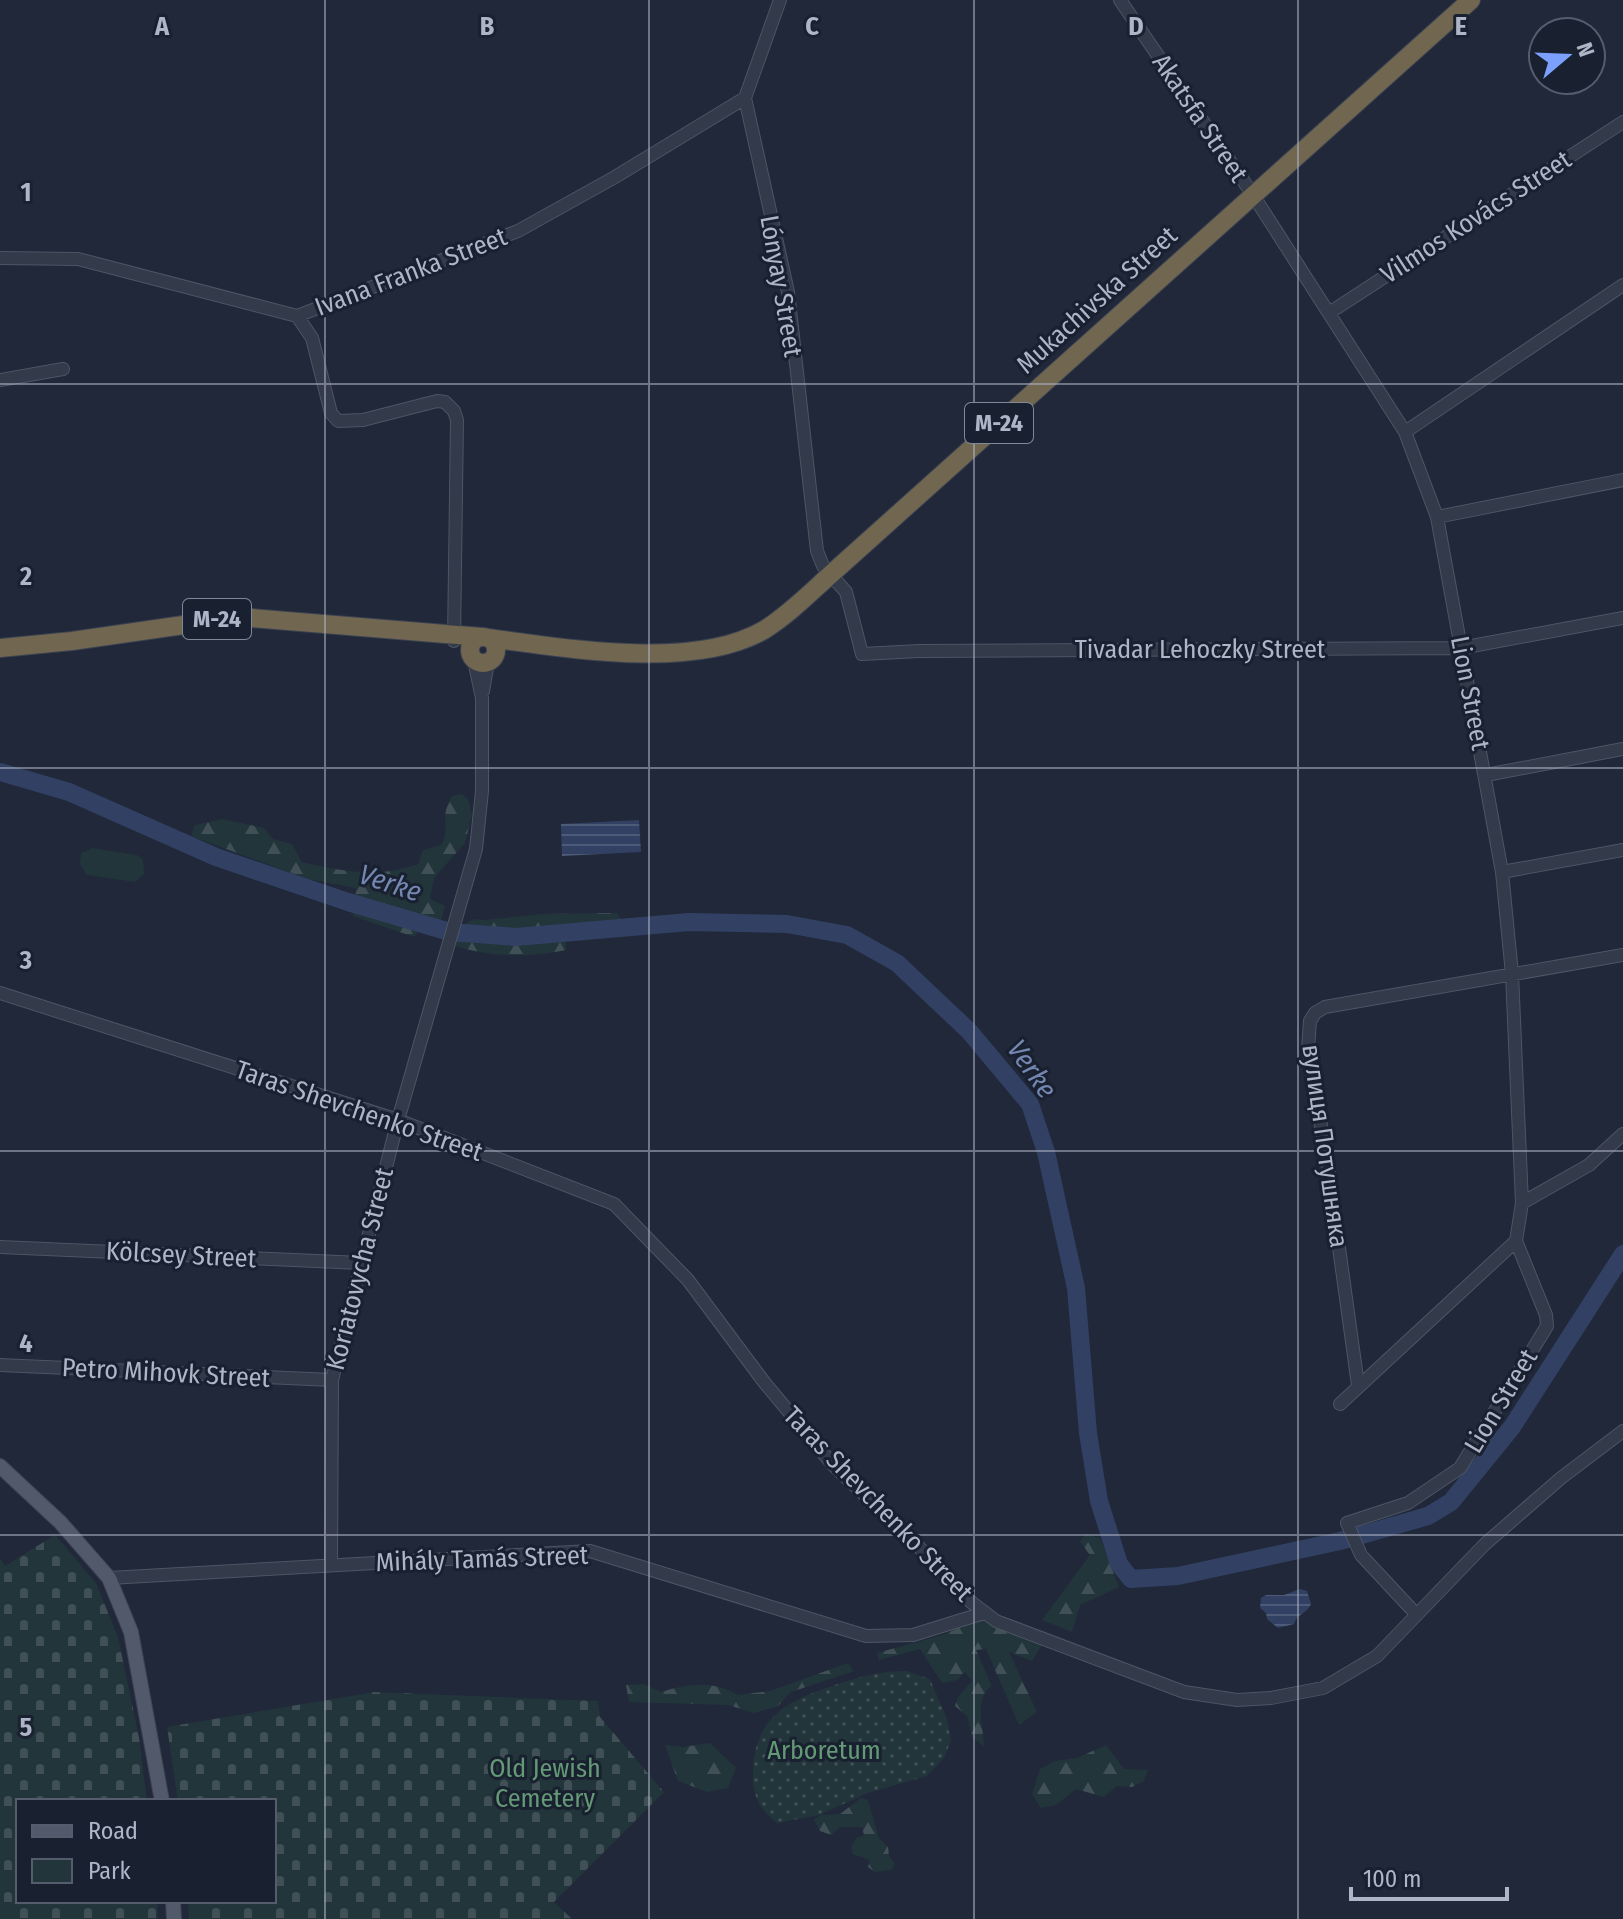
<svg xmlns="http://www.w3.org/2000/svg" width="1623" height="1919" viewBox="0 0 1623 1919" font-family="'Fira Sans Condensed',sans-serif">
  <style>
    .green { fill: url(#green-dots) }
    .forest { fill: url(#forest-firs) }
    .cemetery { fill: url(#cemetery-stones) }
    .pitch { fill: #22353b }
    .water { fill: url(#water-rules) }
    .lines { fill: none; stroke-linecap: round; stroke-linejoin: round }
    .river { stroke: #324163; stroke-width: 18 }
    .minor-casing { stroke: #4e5565; stroke-width: 14 }
    .major-casing { stroke: #3d4454; stroke-width: 16 }
    .highway-casing { stroke: #3b4252; stroke-width: 20 }
    .minor { stroke: #333a4a; stroke-width: 12 }
    .major { stroke: #51596b; stroke-width: 14 }
    .highway { stroke: #716750; stroke-width: 18 }
    .grid { fill: none; stroke: #aeb5c7; stroke-width: 2; stroke-opacity: 0.55 }
    .labels { text-anchor: middle; dominant-baseline: central; stroke-width: 6; stroke-linejoin: round; paint-order: stroke }
    .shield { fill: #19202f; stroke: #818899; stroke-width: 2 }
    .shield-label { font-size: 24px; font-weight: bold; fill: #aeb5c7 }
    .street-label { font-size: 26px; fill: #aeb5c7; stroke: #19202f }
    .park-label { font-size: 26px; fill: #649976; stroke: #19202f }
    .water-label { font-size: 28px; font-style: italic; fill: #7487b1; stroke: #19202f }
    .grid-label { font-size: 26px; text-anchor: middle; font-weight: bold; fill: #aeb5c7; stroke: #19202f; stroke-width: 6; stroke-linejoin: round; paint-order: stroke }
  </style>
  <defs>
    <pattern id="green-dots" width="8" height="8" patternUnits="userSpaceOnUse" patternTransform="scale(2)"><rect width="8" height="8" fill="#22353b"/><path d="M2 2h.1M6 6h.1" fill="none" stroke="#405056" stroke-width="1.8" stroke-linecap="round"/></pattern>
    <pattern id="forest-firs" width="22" height="20" patternUnits="userSpaceOnUse" patternTransform="scale(2)"><rect width="22" height="20" fill="#22353b"/><path d="M5 1l3.5 6h-7zM16 11l3.5 6h-7z" fill="#405056"/></pattern>
    <pattern id="cemetery-stones" width="16" height="16" patternUnits="userSpaceOnUse" patternTransform="scale(2)"><rect width="16" height="16" fill="#22353b"/><path d="M2 7V4a2 2 0 0 1 4 0v3zM10 15v-3a2 2 0 0 1 4 0v3z" fill="#405056"/></pattern>
    <pattern id="water-rules" width="6" height="5" patternUnits="userSpaceOnUse" patternTransform="scale(2)"><rect width="6" height="5" fill="#324163"/><path d="M0 2.5h6" fill="none" stroke="#4d5a78"/></pattern>
  </defs>
  <rect width="100%" height="100%" fill="#20283a"/>
  <!-- green -->
  <path class="green" d="M 906,1671 L 930,1679 L 947,1719 L 951,1741 L 944,1758 L 927,1776 L 868,1793 L 819,1815 L 777,1823 C 758,1808 752,1795 753,1770 C 755,1716 789,1700 835,1685 C 859,1677 880,1671 906,1671 Z"/>
  <!-- forest -->
  <path class="forest" d="M 462,794 L 468,799 L 472,815 L 465,843 L 434,878 L 430,899 L 445,906 L 441,921 L 427,922 L 414,937 L 353,916 L 356,888 L 308,879 L 191,836 L 195,825 L 222,819 L 264,828 L 273,839 L 292,844 L 302,862 C 342,871 378,879 418,864 L 423,850 L 441,845 C 452,828 438,818 452,796 Z
    M 617,913 L 621,919 L 565,929 L 566,950 C 528,958 492,957 455,946 L 460,927 L 474,919 L 485,920 L 543,914 Z
    M 1085,1534 L 1100,1538 L 1119,1587 L 1080,1605 L 1072,1632 L 1042,1620 L 1090,1555 L 1080,1542 Z
    M 979,1620 L 987,1621 L 1042,1645 L 1032,1661 L 1009,1652 L 1037,1712 L 1019,1725 L 986,1649 L 976,1650 L 992,1686 C 973,1698 984,1728 984,1747 L 972,1737 L 967,1716 L 955,1706 L 958,1697 L 972,1681 L 965,1672 L 957,1680 L 942,1683 L 920,1649 L 879,1660 L 877,1653 L 942,1635 Z
    M 848,1663 L 854,1671 L 791,1692 L 778,1706 L 754,1713 L 728,1705 L 629,1702 L 626,1685 L 644,1684 L 661,1692 C 688,1684 713,1680 737,1695 L 770,1691 Z
    M 710,1743 L 736,1768 L 728,1788 L 707,1792 L 678,1781 L 665,1745 L 683,1747 Z
    M 1106,1745 L 1124,1769 L 1148,1770 L 1144,1781 L 1132,1787 L 1117,1786 L 1104,1797 L 1076,1789 L 1056,1805 L 1041,1808 L 1032,1794 L 1040,1769 L 1055,1761 L 1077,1758 Z
    M 861,1798 L 868,1800 L 879,1838 L 888,1847 L 889,1856 L 895,1864 L 891,1870 L 875,1872 L 868,1867 L 870,1860 L 853,1854 L 851,1846 L 856,1838 L 864,1835 L 862,1827 L 840,1827 L 831,1835 L 820,1831 L 814,1820 L 821,1815 L 840,1814 Z"/>
  <!-- cemetery -->
  <path class="cemetery" d="M 55,1535 L 96,1583 L 118,1637 L 139,1738 L 147,1801 L 18,1801 L 18,1901 L 157,1901 L 158,1919 L 0,1919 L 0,1558 L 5,1566 Z
    M 374,1692 L 598,1701 L 600,1717 L 664,1792 L 554,1902 L 572,1919 L 189,1919 L 188,1901 L 274,1901 L 274,1801 L 178,1801 L 167,1727 Z"/>
  <!-- pitch -->
  <path class="pitch" d="M 93,848 L 137,855 L 143,859 L 144,874 L 135,882 L 87,875 L 80,864 L 81,853 Z"/>
  <!-- water -->
  <path class="water" d="M 639,820 L 641,852 L 562,856 L 561,824 Z
    M 1300,1589 L 1307,1591 L 1311,1604 C 1307,1614 1296,1614 1294,1624 L 1278,1628 L 1267,1619 L 1266,1613 L 1260,1608 L 1261,1598 L 1266,1595 L 1284,1595 Z"/>
  <g class="lines">
    <!-- river -->
    <path class="river" d="M 0,772 L 69,792 L 216,857 L 348,902 L 450,932 L 516,937 L 689,922 L 787,924 L 847,935 L 897,963 L 969,1031 L 1030,1104 L 1046,1152 L 1076,1288 L 1088,1433 L 1099,1501 L 1119,1564 L 1131,1579 L 1178,1576 L 1340,1541 L 1428,1516 L 1451,1502 L 1512,1427 L 1623,1254"/>
    <!-- minor casing -->
    <g class="minor-casing">
      <path id="minor" d="M 780,0 L 745,98 L 788,292 L 817,551 L 823,566 L 846,592 L 862,654 L 919,651 L 1461,648 L 1623,618
        M 1120,0 L 1253,195 L 1405,432 L 1437,517 L 1502,872 L 1512,974 L 1522,1203 L 1516,1241
        M 0,258 L 78,259 L 297,316 L 518,231 L 615,177 L 745,98
        M 1329,313 L 1623,122
        M 297,316 L 312,338 L 331,413 L 338,421 L 363,420 L 437,401 L 445,402 L 454,411 L 457,420 L 454,641
        M 0,380 L 63,369
        M 1405,432 L 1623,285
        M 1437,517 L 1623,480
        M 483,691 L 488,662
        M 1486,775 L 1623,749
        M 1502,872 L 1623,850
        M 0,993 L 398,1120 L 614,1204 L 688,1280 L 764,1382 L 833,1465 L 917,1545 L 971,1602 L 996,1621 L 1184,1692 L 1237,1700 L 1271,1698 L 1323,1688 L 1377,1656 L 1485,1544 L 1561,1478 L 1623,1431
        M 1522,1203 L 1589,1165 L 1623,1134
        M 0,1247 L 361,1263
        M 0,1365 L 332,1380
        M 1358,1385 L 1327,1161 L 1308,1049 L 1310,1021 L 1315,1013 L 1325,1007 L 1623,955
        M 1340,1404 L 1516,1241 L 1546,1315 L 1547,1326 L 1460,1468 L 1408,1503 L 1347,1523 L 1361,1555 L 1416,1614
        M 331,1565 L 332,1380 L 398,1120 L 476,849 L 482,791 L 482,698 L 474,660
        M 109,1578 L 590,1551 L 866,1636 L 913,1635 L 984,1613"/>
    </g>
    <!-- major casing -->
    <g class="major-casing">
      <path id="major" d="M 0,1466 L 60,1522 L 109,1578 L 131,1632 L 162,1801
        M 173,1901 L 174,1919"/>
    </g>
    <!-- highway casing -->
    <g class="highway-casing">
      <path id="highway" d="M470 650a13 13 0 1 1 26 0a13 13 0 1 1-26 0Z
        M 488,638 C 566,648 693,671 764,630 C 788,615 809,594 830,575 L 1471,0
        M 0,648 L 72,641 L 239,617 L 482,637"/>
    </g>
    <!-- minor -->
    <use href="#minor" class="minor"/>
    <!-- major -->
    <use href="#major" class="major"/>
    <!-- highway -->
    <use href="#highway" class="highway"/>
  </g>
  <!-- grid -->
  <path class="grid" d="M 325,0 L 325,1919M 649,0 L 649,1919M 974,0 L 974,1919M 1298,0 L 1298,1919M 0,384 L 1623,384M 0,768 L 1623,768M 0,1151 L 1623,1151M 0,1535 L 1623,1535"/>
  <g class="labels">
    <!-- shield labels -->
    <g class="shield">
      <rect x="965" y="403" width="68" height="40" rx="6"/>
      <rect x="183" y="599" width="68" height="40" rx="6"/>
    </g>
    <g class="shield-label">
      <text x="999" y="423">М-24</text>
      <text x="217" y="619">М-24</text>
    </g>
    <!-- street labels -->
    <g class="street-label">
      <text transform="translate(1200 118) rotate(56)">Akatsfa Street</text>
      <text transform="translate(1476 217) rotate(-33)">Vilmos Kovács Street</text>
      <text transform="translate(411 272) rotate(-21)">Ivana Franka Street</text>
      <text transform="translate(781 286) rotate(80)">Lónyay Street</text>
      <text transform="translate(1097 300) rotate(-42)">Mukachivska Street</text>
      <text x="1200" y="649">Tivadar Lehoczky Street</text>
      <text transform="translate(1470 693) rotate(79)">Lion Street</text>
      <text transform="translate(359 1111) rotate(19)">Taras Shevchenko Street</text>
      <text transform="translate(1325 1146) rotate(82)">вулиця Потушняка</text>
      <text transform="translate(181 1255) rotate(3)">Kölcsey Street</text>
      <text transform="translate(360 1269) rotate(-76)">Koriatovycha Street</text>
      <text transform="translate(166 1373) rotate(3)">Petro Mihovk Street</text>
      <text transform="translate(1501 1401) rotate(-59)">Lion Street</text>
      <text transform="translate(878 1504) rotate(46)">Taras Shevchenko Street</text>
      <text transform="translate(482 1559) rotate(-2)">Mihály Tamás Street</text>
    </g>
    <!-- park labels -->
    <g class="park-label">
      <text x="824" y="1750">Arboretum</text>
      <text x="545" y="1768">Old Jewish<tspan x="545" dy="30">Cemetery</tspan></text>
    </g>
    <!-- water labels -->
    <g class="water-label">
      <text transform="translate(390 883) rotate(18)">Verke</text>
      <text transform="translate(1032 1069) rotate(55)">Verke</text>
    </g>
  </g>
  <g class="grid-label">
    <text x="162" y="35">A</text>
    <text x="487" y="35">B</text>
    <text x="812" y="35">C</text>
    <text x="1136" y="35">D</text>
    <text x="1461" y="35">E</text>
    <text x="26" y="201">1</text>
    <text x="26" y="585">2</text>
    <text x="26" y="969">3</text>
    <text x="26" y="1352">4</text>
    <text x="26" y="1736">5</text>
  </g>
  <!-- legend -->
  <rect x="16" y="1799" width="260" height="104" fill="#19202f" stroke="#555c6c" stroke-width="2"/>
  <rect x="32" y="1825" width="40" height="12" fill="#51596b" stroke="#555c6c" stroke-width="2"/>
  <text x="88" y="1839" font-size="24" fill="#aeb5c7">Road</text>
  <rect x="32" y="1859" width="40" height="24" fill="#22353b" stroke="#555c6c" stroke-width="2"/>
  <text x="88" y="1879" font-size="24" fill="#aeb5c7">Park</text>
  <!-- north arrow -->
  <g transform="translate(1567 56) rotate(71)"><circle r="38" fill="#19202f" stroke="#555c6c" stroke-width="2"/>
  <path d="M0-6L14 30L0 20L-14 30Z" fill="#7ca0fe"/>
  <text y="-12" font-size="22" font-weight="bold" text-anchor="middle" fill="#aeb5c7">N</text>
  </g>
  <!-- scale -->
  <path d="M1351 1887v12h156v-12" fill="none" stroke="#aeb5c7" stroke-width="4"/>
  <text x="1363" y="1887" font-size="24" fill="#aeb5c7" stroke="#19202f" stroke-width="6" paint-order="stroke">100 m</text>
</svg>
